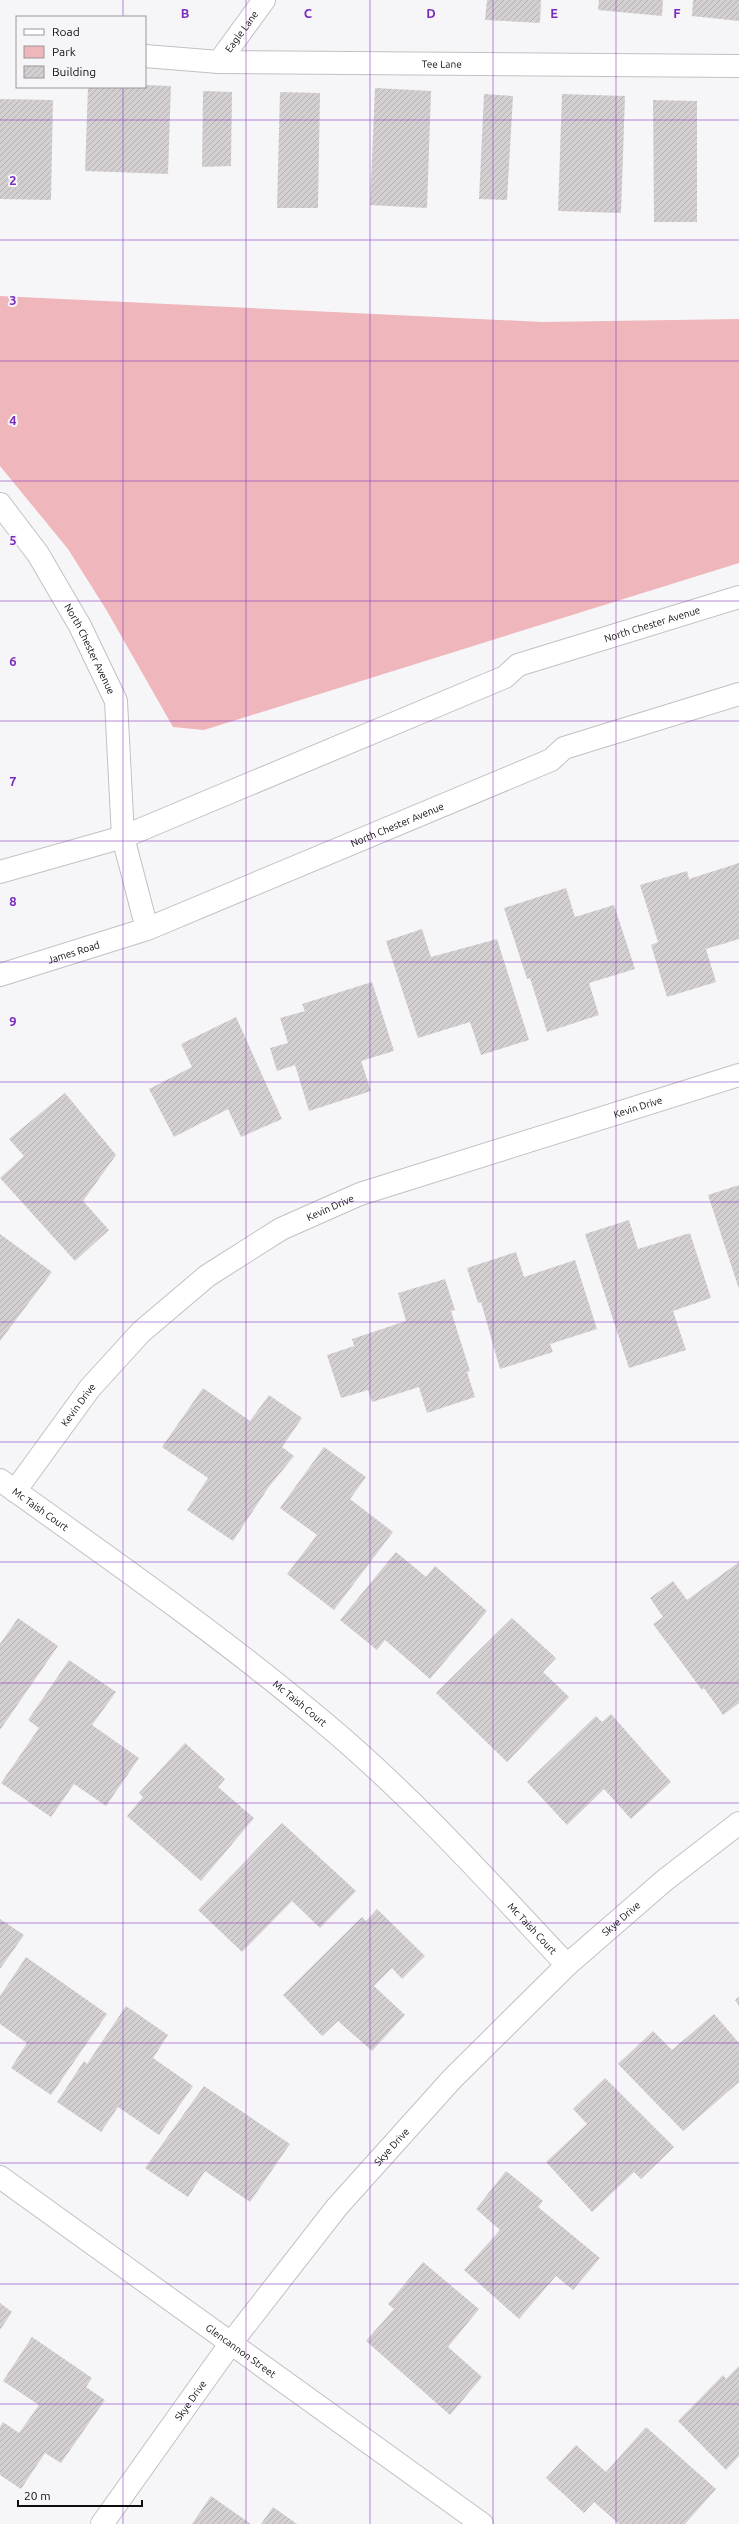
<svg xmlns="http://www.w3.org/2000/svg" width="739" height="2524" viewBox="0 0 739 2524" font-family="Ubuntu,sans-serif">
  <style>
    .green { fill: #efb7bc }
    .building { fill: url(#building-hatch) }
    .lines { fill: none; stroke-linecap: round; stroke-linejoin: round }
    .minor-casing { stroke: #c2c0c4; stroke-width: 24 }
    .secondary-casing { stroke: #c2c0c4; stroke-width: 24 }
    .minor { stroke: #fff; stroke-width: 22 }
    .secondary { stroke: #fff; stroke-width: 22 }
    .grid { fill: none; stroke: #7b2cbf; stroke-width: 1; stroke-opacity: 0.55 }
    .labels { text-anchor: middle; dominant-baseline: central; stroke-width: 4; stroke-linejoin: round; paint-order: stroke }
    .street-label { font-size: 10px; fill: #0e0d0e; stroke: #f6f5f8 }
    .grid-label { font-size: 13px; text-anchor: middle; font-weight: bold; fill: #7b2cbf; stroke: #f6f5f8; stroke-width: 4; stroke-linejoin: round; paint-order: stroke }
  </style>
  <defs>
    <pattern id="building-hatch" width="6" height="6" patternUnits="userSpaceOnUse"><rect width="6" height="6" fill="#d4d0d2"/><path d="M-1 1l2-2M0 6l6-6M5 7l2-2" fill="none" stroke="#b5b1b3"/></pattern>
  </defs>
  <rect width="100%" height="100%" fill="#f6f5f8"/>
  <!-- green -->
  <path class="green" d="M 0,296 L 542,322 L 739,319 L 739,563 L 204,730 L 173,727 L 107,611 L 68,549 L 0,466 Z"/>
  <!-- building -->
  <path class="building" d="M 487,0 L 541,0 L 540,23 L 485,20 Z
    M 599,0 L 663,0 L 662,16 L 598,10 Z
    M 693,0 L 739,0 L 739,21 L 692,16 Z
    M 145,85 L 171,86 L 168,174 L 85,171 L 88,87 L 145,87 Z
    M 375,88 L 431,91 L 427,208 L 370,205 Z
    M 203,91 L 232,92 L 231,166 L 202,167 Z
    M 280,92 L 320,93 L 318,208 L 277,208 Z
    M 484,94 L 513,96 L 507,200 L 479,199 Z
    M 562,94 L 625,96 L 621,213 L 558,211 Z
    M 0,99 L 53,100 L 51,200 L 0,199 Z
    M 653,100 L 697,101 L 697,222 L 654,222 Z
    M 739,863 L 739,939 L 706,949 L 716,982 L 667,997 L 651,945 L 658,942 L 640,885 L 687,871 L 689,879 Z
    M 566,888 L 575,917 L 614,905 L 635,969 L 589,983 L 599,1015 L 547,1032 L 530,978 L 527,979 L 504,908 Z
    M 422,929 L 431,957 L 497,939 L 529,1040 L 481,1055 L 470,1022 L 418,1038 L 386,941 Z
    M 372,982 L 394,1051 L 361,1061 L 371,1091 L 309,1111 L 295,1065 L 277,1071 L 270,1048 L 288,1043 L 280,1018 L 305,1011 L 302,1004 Z
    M 236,1017 L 282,1119 L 241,1137 L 228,1109 L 174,1137 L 149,1089 L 192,1067 L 181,1044 Z
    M 65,1093 L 116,1155 L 83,1201 L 109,1230 L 75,1261 L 0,1178 L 24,1156 L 9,1139 Z
    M 739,1185 L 739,1289 L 708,1195 Z
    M 629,1220 L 638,1249 L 690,1233 L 711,1298 L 673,1311 L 686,1350 L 629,1368 L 585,1234 Z
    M 0,1234 L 52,1272 L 0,1341 Z
    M 516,1252 L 524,1277 L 575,1260 L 597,1329 L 550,1344 L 553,1352 L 500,1369 L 481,1302 L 478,1303 L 467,1268 Z
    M 445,1279 L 455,1310 L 451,1311 L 470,1371 L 467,1372 L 475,1397 L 427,1413 L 419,1387 L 372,1402 L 368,1390 L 341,1398 L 327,1355 L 354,1346 L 352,1339 L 406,1321 L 398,1293 Z
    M 203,1388 L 250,1421 L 269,1395 L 302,1418 L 282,1447 L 294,1456 L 268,1488 L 233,1541 L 187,1510 L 208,1478 L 162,1447 Z
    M 324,1447 L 366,1477 L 350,1499 L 393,1532 L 334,1610 L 287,1574 L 317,1535 L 280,1508 Z
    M 396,1552 L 426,1577 L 435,1566 L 487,1611 L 430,1679 L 385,1640 L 377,1650 L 340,1620 Z
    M 739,1562 L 739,1703 L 723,1715 L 704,1688 L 702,1690 L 653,1624 L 663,1617 L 650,1598 L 673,1581 L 687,1600 Z
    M 18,1618 L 58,1646 L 0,1730 L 0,1644 Z
    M 512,1618 L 556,1658 L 543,1672 L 569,1697 L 507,1762 L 436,1693 Z
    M 69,1660 L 116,1692 L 92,1725 L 139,1758 L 106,1806 L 74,1784 L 51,1817 L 1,1783 L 39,1728 L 28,1720 Z
    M 611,1714 L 671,1782 L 631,1819 L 604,1789 L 567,1825 L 527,1782 L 596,1716 L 602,1722 Z
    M 185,1743 L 225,1779 L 218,1787 L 254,1818 L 201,1881 L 127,1816 L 143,1797 L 139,1793 Z
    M 282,1823 L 356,1891 L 320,1928 L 292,1901 L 242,1952 L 198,1910 Z
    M 377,1909 L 425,1956 L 402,1979 L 392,1968 L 374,1986 L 405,2015 L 372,2051 L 338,2021 L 322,2036 L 283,1995 L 362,1917 L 366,1921 Z
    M 0,1919 L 24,1935 L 0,1969 Z
    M 26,1957 L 107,2014 L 51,2095 L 11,2068 L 27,2043 L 0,2024 L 0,1996 Z
    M 739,1997 L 739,2006 L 735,2000 Z
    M 126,2006 L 168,2035 L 153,2058 L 193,2086 L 159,2135 L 118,2107 L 101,2132 L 57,2102 L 84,2061 L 87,2064 Z
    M 714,2014 L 739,2043 L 739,2082 L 683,2131 L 618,2064 L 653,2031 L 672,2050 Z
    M 605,2078 L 674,2147 L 641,2179 L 634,2172 L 592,2212 L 546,2162 L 587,2124 L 573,2109 Z
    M 204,2086 L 290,2144 L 250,2202 L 205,2171 L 188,2197 L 145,2168 Z
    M 506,2171 L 543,2201 L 538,2207 L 600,2258 L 573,2290 L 556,2276 L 519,2319 L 464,2270 L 500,2230 L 476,2209 Z
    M 423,2262 L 479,2309 L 448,2347 L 482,2377 L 450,2415 L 366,2341 L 394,2309 L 388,2304 Z
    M 0,2303 L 12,2312 L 0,2330 Z
    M 32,2337 L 92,2378 L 86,2387 L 105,2400 L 61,2463 L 45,2453 L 21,2489 L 0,2475 L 0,2427 L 3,2422 L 19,2433 L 39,2405 L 3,2381 Z
    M 739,2366 L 739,2456 L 726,2470 L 678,2421 L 723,2375 L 726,2379 Z
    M 646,2427 L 716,2489 L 685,2524 L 619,2524 L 594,2502 L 584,2513 L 546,2478 L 576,2445 L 606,2472 Z
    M 211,2496 L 251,2524 L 192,2524 Z
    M 273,2507 L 297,2524 L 261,2524 Z"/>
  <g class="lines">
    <!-- minor casing -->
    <g class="minor-casing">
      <g id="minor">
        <path id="s1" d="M 145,56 L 219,62 L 739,66"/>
        <path id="s2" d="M 219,62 L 264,0"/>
        <path id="s3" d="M 0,504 L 38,554 L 80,626 L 116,701 L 123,837 L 147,929"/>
        <path id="s4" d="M 0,1480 C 109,1558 220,1635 322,1721 C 411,1795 488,1881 567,1965"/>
        <path id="s5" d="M 15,1491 L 90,1388 L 141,1332 L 207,1276 L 281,1229 L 360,1194 L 739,1075"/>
        <path id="s6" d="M 0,2177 L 482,2524"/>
        <path id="s7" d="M 102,2524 L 231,2343 L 337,2207 L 452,2079 L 567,1965 L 665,1880 L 739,1823"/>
      </g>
    </g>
    <!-- secondary casing -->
    <g class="secondary-casing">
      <g id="secondary">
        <path id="s8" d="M 0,872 L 123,837 L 505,677 L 518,665 L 739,597"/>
        <path id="s9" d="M 0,975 L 147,929 L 551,760 L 564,748 L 739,694"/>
      </g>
    </g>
    <!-- minor -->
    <use href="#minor" class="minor"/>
    <!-- secondary -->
    <use href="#secondary" class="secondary"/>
  </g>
  <!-- grid -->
  <path class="grid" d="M 123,0 L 123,17M 246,0 L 246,2524M 370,0 L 370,2524M 493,0 L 493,2524M 616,0 L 616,2524M 123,87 L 123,2524M 0,120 L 739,120M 0,240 L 739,240M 0,361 L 739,361M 0,481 L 739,481M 0,601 L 739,601M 0,721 L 739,721M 0,841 L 739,841M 0,962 L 739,962M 0,1082 L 739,1082M 0,1202 L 739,1202M 0,1322 L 739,1322M 0,1442 L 739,1442M 0,1562 L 739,1562M 0,1683 L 739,1683M 0,1803 L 739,1803M 0,1923 L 739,1923M 0,2043 L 739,2043M 0,2163 L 739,2163M 0,2284 L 739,2284M 0,2404 L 739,2404"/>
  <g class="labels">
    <!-- street labels -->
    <g class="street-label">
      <text stroke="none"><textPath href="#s2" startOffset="38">Eagle Lane</textPath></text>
      <text stroke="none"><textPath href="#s1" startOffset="297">Tee Lane</textPath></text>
      <text stroke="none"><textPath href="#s8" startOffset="700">North Chester Avenue</textPath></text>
      <text stroke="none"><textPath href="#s3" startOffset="171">North Chester Avenue</textPath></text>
      <text stroke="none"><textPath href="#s9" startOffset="425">North Chester Avenue</textPath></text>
      <text stroke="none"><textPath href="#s9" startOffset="77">James Road</textPath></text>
      <text stroke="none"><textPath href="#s5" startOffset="755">Kevin Drive</textPath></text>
      <text stroke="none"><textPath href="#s5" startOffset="431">Kevin Drive</textPath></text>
      <text stroke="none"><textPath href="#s5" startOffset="107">Kevin Drive</textPath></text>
      <text stroke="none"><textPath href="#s4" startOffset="50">Mc Taish Court</textPath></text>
      <text stroke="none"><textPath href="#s4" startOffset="374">Mc Taish Court</textPath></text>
      <text stroke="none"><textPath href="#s7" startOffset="800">Skye Drive</textPath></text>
      <text stroke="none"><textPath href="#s4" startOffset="698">Mc Taish Court</textPath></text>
      <text stroke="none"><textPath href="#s7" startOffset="476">Skye Drive</textPath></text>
      <text stroke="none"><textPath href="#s6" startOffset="297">Glencannon Street</textPath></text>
      <text stroke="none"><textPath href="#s7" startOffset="152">Skye Drive</textPath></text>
    </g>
  </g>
  <g class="grid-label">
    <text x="185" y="18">B</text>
    <text x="308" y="18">C</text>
    <text x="431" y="18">D</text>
    <text x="554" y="18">E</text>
    <text x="677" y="18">F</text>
    <text x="13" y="185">2</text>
    <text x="13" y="305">3</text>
    <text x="13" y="425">4</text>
    <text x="13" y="545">5</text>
    <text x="13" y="666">6</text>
    <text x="13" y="786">7</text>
    <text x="13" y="906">8</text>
    <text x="13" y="1026">9</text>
  </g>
  <!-- legend -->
  <rect x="16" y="16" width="130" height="72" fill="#f6f5f8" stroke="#99989a"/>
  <rect x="24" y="29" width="20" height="6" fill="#ffffff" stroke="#99989a"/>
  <text x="52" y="36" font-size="12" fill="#0e0d0e">Road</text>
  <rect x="24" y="46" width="20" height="12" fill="#efb7bc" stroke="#99989a"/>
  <text x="52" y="56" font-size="12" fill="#0e0d0e">Park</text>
  <rect x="24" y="66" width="20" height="12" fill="url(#building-hatch)" stroke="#99989a"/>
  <text x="52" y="76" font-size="12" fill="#0e0d0e">Building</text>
  <!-- scale -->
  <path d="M18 2500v6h124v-6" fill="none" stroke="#0e0d0e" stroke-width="2"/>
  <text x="24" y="2500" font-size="12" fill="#0e0d0e" stroke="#f6f5f8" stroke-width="3" paint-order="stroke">20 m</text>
</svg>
